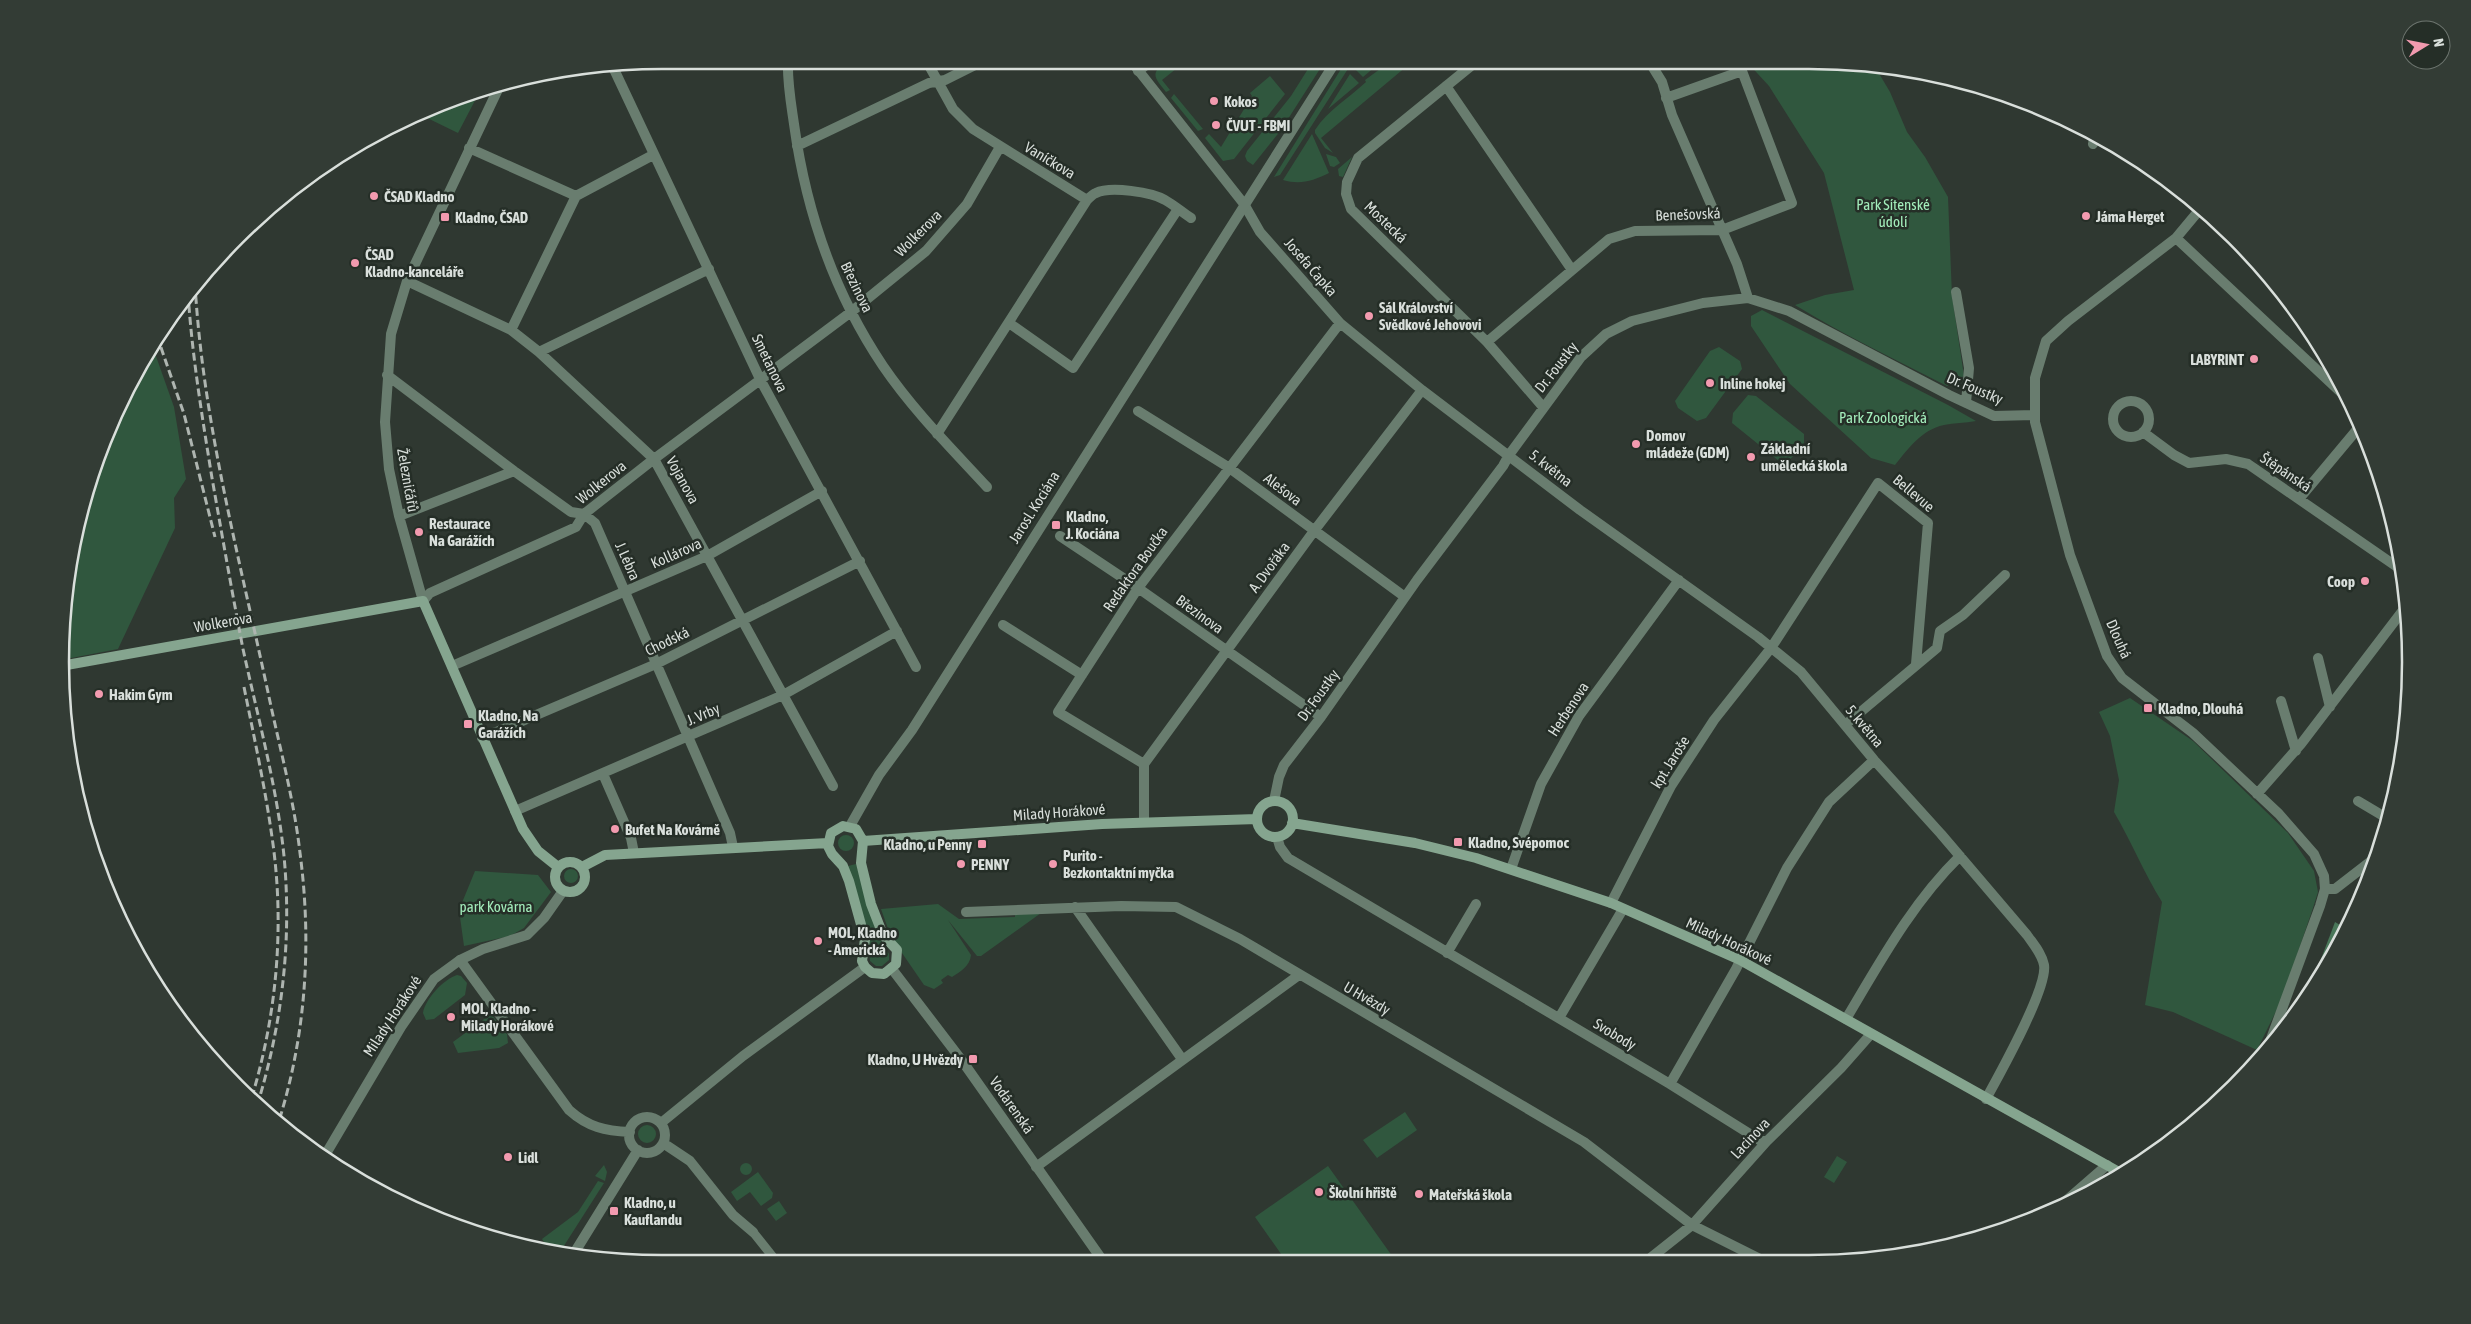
<svg xmlns="http://www.w3.org/2000/svg" width="2471" height="1324" viewBox="0 0 2471 1324" font-family="'Asap Condensed',sans-serif">
  <style>
    .green { fill: #30573e }
    .water { fill: #497759 }
    .lines { fill: none; stroke-linecap: round; stroke-linejoin: round }
    .pedestrian { stroke: #697d6f; stroke-width: 9 }
    .minor { stroke: #697d6f; stroke-width: 10 }
    .tertiary { stroke: #697d6f; stroke-width: 10 }
    .secondary { stroke: #85a58f; stroke-width: 10 }
    .rail { stroke: #aeb5b0; stroke-width: 3; stroke-dasharray: 8 4; stroke-linecap: butt }
    .poi-dot { fill: #f29aaf; stroke: #252e27; stroke-width: 2 }
    .labels { text-anchor: middle; dominant-baseline: central; stroke-width: 5; stroke-linejoin: round; paint-order: stroke }
    .poi-label { font-size: 15px; font-weight: bold; fill: #d9dfdb; stroke: #252e27; text-anchor: start }
    .street-label { font-size: 15px; fill: #d9dfdb; stroke: #252e27 }
    .park-label { font-size: 15px; fill: #a3edbb; stroke: #252e27 }
    .rim { fill: none; stroke: #d9dfdb; stroke-width: 2.5 }
  </style>
  <rect width="100%" height="100%" fill="#2f3831"/>
  <!-- green -->
  <path class="green" d="M 1166,61 L 1186,61 L 1162,80 L 1170,90 L 1166,92 C 1154,77 1150,74 1166,61 Z
    M 1313,61 L 1325,61 L 1281,130 L 1253,165 L 1247,161 L 1245,156 L 1247,151 L 1291,96 Z
    M 1346,61 L 1353,61 L 1280,175 L 1274,177 Z
    M 1359,61 L 1382,61 L 1363,77 L 1354,68 Z
    M 1391,61 L 1413,61 L 1321,138 L 1333,153 L 1325,148 L 1315,133 L 1315,130 C 1328,110 1349,98 1366,82 L 1365,80 Z
    M 1746,61 L 1848,61 L 1874,65 L 1890,92 L 1907,132 L 1925,157 L 1948,197 L 1952,296 L 1964,376 L 1947,386 C 1896,360 1844,335 1795,305 L 1825,295 L 1854,290 L 1824,173 L 1769,86 Z
    M 1350,74 L 1359,83 L 1328,109 Z
    M 1270,76 L 1285,94 L 1234,159 L 1223,161 L 1205,138 L 1209,134 L 1221,147 L 1252,96 L 1250,93 Z
    M 481,89 L 458,133 L 419,114 Z
    M 1174,94 L 1203,129 L 1198,131 L 1171,98 Z
    M 1312,134 L 1329,173 C 1313,181 1300,185 1283,180 Z
    M 1326,154 L 1336,157 L 1340,163 L 1334,167 L 1330,166 Z
    M 1352,157 L 1343,177 L 1339,176 L 1338,169 Z
    M 1762,310 L 1948,405 L 1976,421 C 1965,423 1954,423 1944,425 C 1921,430 1908,449 1895,465 L 1871,458 L 1790,384 L 1751,326 L 1751,316 Z
    M 152,345 L 174,407 L 186,479 L 174,498 L 175,528 L 118,649 L 61,660 C 61,584 77,504 106,433 C 118,402 137,374 152,345 Z
    M 1719,347 L 1740,361 L 1742,369 L 1706,418 L 1697,421 L 1678,408 L 1675,401 L 1710,351 Z
    M 1748,395 L 1756,396 L 1804,434 L 1804,443 L 1788,462 L 1779,461 L 1732,423 L 1733,413 Z
    M 2130,698 L 2193,741 L 2288,833 L 2314,871 L 2318,892 L 2313,908 L 2282,999 L 2257,1050 L 2173,1012 L 2145,1005 L 2162,902 C 2144,873 2131,841 2114,812 L 2119,780 L 2110,736 L 2099,712 Z
    M838 843a8 8 0 1 1 16 0a8 8 0 1 1-16 0Z
    M 856,864 L 877,934 L 889,954 L 889,960 L 882,966 L 876,966 L 870,961 L 868,934 L 848,866 Z
    M564 876a7 7 0 1 1 14 0a7 7 0 1 1-14 0Z
    M 475,871 L 538,875 L 551,892 L 524,928 L 510,936 L 464,946 L 459,910 Z
    M 938,904 L 959,919 L 1015,917 L 1015,911 L 1041,913 L 981,956 L 977,956 L 948,920 L 971,955 C 970,966 960,972 952,977 L 948,975 L 941,980 L 943,983 L 934,989 L 924,985 L 891,937 L 881,909 Z
    M 457,975 L 461,976 L 467,983 L 465,995 L 434,1019 L 426,1020 L 423,1013 C 425,999 444,979 457,975 Z
    M 491,1014 L 507,1034 L 508,1043 L 499,1048 L 458,1053 L 453,1042 Z
    M 1405,1112 L 1417,1130 L 1377,1158 L 1363,1140 Z
    M638 1134a9 9 0 1 1 18 0a9 9 0 1 1-18 0Z
    M 1837,1156 L 1847,1162 L 1834,1183 L 1824,1177 Z
    M740 1169a6 6 0 1 1 12 0a6 6 0 1 1-12 0Z
    M 604,1165 L 607,1172 L 605,1181 L 595,1176 Z
    M 1328,1166 L 1395,1260 L 1286,1261 L 1255,1217 Z
    M 758,1172 L 773,1193 L 772,1198 L 761,1206 L 750,1192 L 737,1201 L 731,1192 Z
    M 598,1181 L 604,1183 L 560,1252 L 550,1251 L 542,1239 L 578,1212 Z
    M 779,1201 L 787,1213 L 776,1221 L 767,1209 Z"/>
  <!-- water -->
  <path class="water" d="M 2335,922 L 2348,930 L 2312,983 Z"/>
  <g class="lines">
    <!-- pedestrian -->
    <path class="pedestrian" d="M 753,1232 L 777,1262"/>
    <!-- minor -->
    <path class="minor" d="M 788,60 C 787,82 791,103 794,124 C 806,211 834,293 883,366 C 913,410 951,448 987,487
      M 926,60 L 953,109 L 973,129 L 1087,200
      M 1477,61 L 1358,158 L 1347,182 L 1346,194 L 1351,209 L 1487,342 L 1543,407
      M 1649,61 L 1662,82 L 1672,115 L 1737,264 L 1748,298
      M 612,65 L 761,381 L 916,667
      M 1138,71 L 1152,61
      M 1446,86 L 1572,270
      M 2093,144 L 2095,134
      M 797,146 L 929,83 L 945,80 L 985,60
      M 469,148 L 576,196
      M 1244,204 L 1260,232 L 1340,323 L 1422,390 L 1580,510 L 1758,637 L 1801,672 L 1874,760 L 1941,834 L 2027,935 C 2034,945 2042,954 2044,965 C 2048,988 1999,1075 1986,1099
      M 2201,208 L 2176,238 L 2068,321 L 2046,341 L 2035,378 L 2035,422 L 2070,555 L 2107,656 L 2122,678 L 2193,733 L 2279,814 L 2314,854 L 2324,876 L 2325,889 L 2320,906 L 2265,1055
      M 2176,238 L 2347,398
      M 407,281 L 511,330 L 539,352 L 654,459 L 833,786
      M 1956,292 L 1969,368 L 1966,403
      M 1009,323 L 1073,368 L 1178,209
      M 511,330 L 576,196 L 653,155
      M 1487,342 L 1609,239 L 1635,231 L 1722,230 L 1792,203 L 1742,71 L 1666,98
      M 539,352 L 709,269
      M 387,375 L 514,471 L 571,512 L 584,514 L 595,523 L 730,833 L 733,847
      M2113 419a18 18 0 1 1 36 0a18 18 0 1 1-36 0Z
      M 1138,411 L 1228,467 L 1405,597
      M 2143,432 L 2174,455 L 2189,463 L 2226,459 L 2248,464 L 2403,571
      M 937,434 L 1087,200 C 1090,197 1093,194 1096,193 C 1110,186 1152,192 1165,200 C 1174,205 1182,212 1191,218
      M 2299,499 L 2360,426
      M 399,516 L 514,471
      M 1060,536 L 1138,588 L 1321,717
      M 423,601 L 430,593 L 576,527 L 584,514 L 654,459 L 851,312 L 926,251 L 967,204 L 1000,147
      M 423,601 L 399,516 L 389,469 L 385,422 L 391,334 L 407,281 L 501,83
      M 1003,625 L 1082,675
      M 2318,658 L 2330,707
      M 452,666 L 707,556 L 822,491
      M 2281,701 L 2296,751
      M 1845,725 L 1937,648 L 1940,631 L 1963,615 L 2005,575
      M 482,738 L 656,664 L 860,561
      M 1144,764 L 1058,712 L 1138,588 L 1340,323
      M 1144,764 L 1314,531 L 1422,390
      M 1144,764 L 1144,822
      M 603,774 L 631,838 L 634,853
      M 2257,794 L 2301,744 L 2407,605
      M 1274,801 L 1279,777 L 1284,765 L 1321,717 L 1417,580 L 1503,466 L 1509,455 L 1581,357 L 1606,334 L 1632,321 L 1703,303 L 1748,298 L 1789,311 L 1949,395 L 1994,416 L 2035,415
      M 2358,801 L 2390,820
      M 515,811 L 783,695 L 897,631
      M 1277,837 L 1280,847 L 1288,858 L 1670,1084 L 1761,1141 L 1767,1141
      M 1511,869 L 1541,784 L 1579,716 L 1679,580
      M 2325,889 L 2335,889 L 2375,858
      M 1611,903 L 1671,786 L 1714,720 L 1771,648 L 1878,483 L 1928,523 L 1916,664
      M 1075,907 L 1182,1059
      M 966,912 L 1121,906 L 1176,907 L 1240,939 L 1584,1142 L 1692,1225 L 1760,1259
      M 1447,953 L 1476,904
      M 460,960 L 569,1110 C 588,1127 605,1131 630,1132
      M 1559,1018 L 1623,909
      M 1846,1019 C 1880,962 1912,903 1960,856
      M 1670,1084 L 1736,969 L 1787,868 L 1829,802 L 1874,760
      M629 1135a18 18 0 1 1 36 0a18 18 0 1 1-36 0Z
      M 661,1123 L 743,1056 L 865,967
      M 663,1143 L 690,1161 L 733,1215 L 753,1232
      M 1036,1167 L 1299,975
      M 2061,1205 L 2107,1165
      M 573,1255 L 638,1150
      M 1648,1260 L 1692,1225 L 1767,1141 L 1841,1068 L 1871,1034"/>
    <!-- tertiary -->
    <path class="tertiary" d="M 1131,61 L 1244,204
      M 850,826 L 879,775 L 912,730 L 1336,61
      M 892,969 L 963,1062 L 1103,1261
      M 324,1157 L 401,1027 L 434,979 L 460,960 L 483,949 L 527,935 L 544,918 L 563,891"/>
    <!-- secondary -->
    <path class="secondary" d="M 61,666 L 423,601 L 523,829 L 538,851 L 558,867
      M1257 819a18 18 0 1 1 36 0a18 18 0 1 1-36 0Z
      M 1292,823 L 1415,843 L 1476,858 L 1611,903 L 1740,960 L 2119,1172
      M 843,826 L 856,829 L 863,841 L 861,863 L 871,904 L 883,935 L 897,950 L 896,964 L 884,974 L 872,973 L 865,967 L 862,961 L 865,939 L 849,881 L 843,866 L 832,854 L 828,846 L 831,833 Z
      M 863,841 L 1102,824 L 1257,819
      M555 877a15 15 0 1 1 30 0a15 15 0 1 1-30 0Z
      M 582,867 L 605,855 L 828,843"/>
    <!-- rail -->
    <path class="rail" d="M 195,284 C 203,424 240,560 269,697 C 280,749 294,800 300,853 C 312,944 306,1036 278,1124
      M 188,293 C 192,355 202,416 212,478 C 222,535 232,592 243,649 C 258,718 277,787 284,856 C 292,941 282,1025 257,1106
      M 157,336 L 184,414 L 215,537
      M 244,687 C 254,737 265,787 272,837 C 285,925 277,1015 251,1100"/>
  </g>
  <!-- markers -->
  <g class="poi-dot">
    <circle cx="1214" cy="101" r="5"/>
    <circle cx="1216" cy="125" r="5"/>
    <circle cx="374" cy="196" r="5"/>
    <circle cx="2086" cy="216" r="5"/>
    <rect x="440" y="212" width="10" height="10" rx="2.5"/>
    <circle cx="355" cy="263" r="5"/>
    <circle cx="1369" cy="316" r="5"/>
    <circle cx="2254" cy="359" r="5"/>
    <circle cx="1710" cy="383" r="5"/>
    <circle cx="1636" cy="444" r="5"/>
    <circle cx="1751" cy="457" r="5"/>
    <rect x="1051" y="520" width="10" height="10" rx="2.5"/>
    <circle cx="419" cy="532" r="5"/>
    <circle cx="2365" cy="581" r="5"/>
    <circle cx="99" cy="694" r="5"/>
    <rect x="2143" y="703" width="10" height="10" rx="2.5"/>
    <rect x="463" y="719" width="10" height="10" rx="2.5"/>
    <circle cx="615" cy="829" r="5"/>
    <rect x="1453" y="837" width="10" height="10" rx="2.5"/>
    <rect x="977" y="839" width="10" height="10" rx="2.5"/>
    <circle cx="961" cy="864" r="5"/>
    <circle cx="1053" cy="864" r="5"/>
    <circle cx="818" cy="941" r="5"/>
    <circle cx="451" cy="1017" r="5"/>
    <rect x="968" y="1054" width="10" height="10" rx="2.5"/>
    <circle cx="508" cy="1157" r="5"/>
    <circle cx="1319" cy="1192" r="5"/>
    <circle cx="1419" cy="1194" r="5"/>
    <rect x="609" y="1206" width="10" height="10" rx="2.5"/>
  </g>
  <g class="labels">
    <!-- poi labels -->
    <g class="poi-label">
      <text x="1224" y="101">Kokos</text>
      <text x="1226" y="125">ČVUT - FBMI</text>
      <text x="384" y="196">ČSAD Kladno</text>
      <text x="2096" y="216">Jáma Herget</text>
      <text x="455" y="217">Kladno, ČSAD</text>
      <text x="365" y="254">ČSAD<tspan x="365" dy="17">Kladno-kanceláře</tspan></text>
      <text x="1379" y="307">Sál Království<tspan x="1379" dy="17">Svědkové Jehovovi</tspan></text>
      <text x="2244" y="359" text-anchor="end">LABYRINT</text>
      <text x="1720" y="383">Inline hokej</text>
      <text x="1646" y="435">Domov<tspan x="1646" dy="17">mládeže (GDM)</tspan></text>
      <text x="1761" y="448">Základní<tspan x="1761" dy="17">umělecká škola</tspan></text>
      <text x="1066" y="516">Kladno,<tspan x="1066" dy="17">J. Kociána</tspan></text>
      <text x="429" y="523">Restaurace<tspan x="429" dy="17">Na Garážích</tspan></text>
      <text x="2355" y="581" text-anchor="end">Coop</text>
      <text x="109" y="694">Hakim Gym</text>
      <text x="2158" y="708">Kladno, Dlouhá</text>
      <text x="478" y="715">Kladno, Na<tspan x="478" dy="17">Garážích</tspan></text>
      <text x="625" y="829">Bufet Na Kovárně</text>
      <text x="1468" y="842">Kladno, Svépomoc</text>
      <text x="972" y="844" text-anchor="end">Kladno, u Penny</text>
      <text x="1063" y="855">Purito -<tspan x="1063" dy="17">Bezkontaktní myčka</tspan></text>
      <text x="971" y="864">PENNY</text>
      <text x="828" y="932">MOL, Kladno<tspan x="828" dy="17">- Americká</tspan></text>
      <text x="461" y="1008">MOL, Kladno -<tspan x="461" dy="17">Milady Horákové</tspan></text>
      <text x="963" y="1059" text-anchor="end">Kladno, U Hvězdy</text>
      <text x="518" y="1157">Lidl</text>
      <text x="1329" y="1192">Školní hřiště</text>
      <text x="1429" y="1194">Mateřská škola</text>
      <text x="624" y="1202">Kladno, u<tspan x="624" dy="17">Kauflandu</tspan></text>
    </g>
    <!-- street labels -->
    <g class="street-label">
      <text transform="translate(1050 160) rotate(31)">Vaníčkova</text>
      <text transform="translate(1688 214) rotate(-2)">Benešovská</text>
      <text transform="translate(1386 222) rotate(44)">Mostecká</text>
      <text transform="translate(918 233) rotate(-45)">Wolkerova</text>
      <text transform="translate(1311 267) rotate(49)">Josefa Čapka</text>
      <text transform="translate(857 287) rotate(64)">Březinova</text>
      <text transform="translate(770 363) rotate(64)">Smetanova</text>
      <text transform="translate(1556 367) rotate(-52)">Dr. Foustky</text>
      <text transform="translate(1975 388) rotate(23)">Dr. Foustky</text>
      <text transform="translate(1551 468) rotate(38)">5. května</text>
      <text transform="translate(2286 472) rotate(34)">Štěpánská</text>
      <text transform="translate(408 480) rotate(80)">Železničářů</text>
      <text transform="translate(683 480) rotate(61)">Vojanova</text>
      <text transform="translate(601 482) rotate(-39)">Wolkerova</text>
      <text transform="translate(1283 489) rotate(37)">Alešova</text>
      <text transform="translate(1914 493) rotate(40)">Bellevue</text>
      <text transform="translate(1034 507) rotate(-58)">Jarosl. Kociána</text>
      <text transform="translate(676 553) rotate(-24)">Kollárova</text>
      <text transform="translate(628 561) rotate(66)">J. Lébra</text>
      <text transform="translate(1269 567) rotate(-54)">A. Dvořáka</text>
      <text transform="translate(1135 569) rotate(-55)">Redaktora Boučka</text>
      <text transform="translate(1200 614) rotate(36)">Březinova</text>
      <text transform="translate(223 622) rotate(-10)">Wolkerova</text>
      <text transform="translate(2119 639) rotate(66)">Dlouhá</text>
      <text transform="translate(667 641) rotate(-26)">Chodská</text>
      <text transform="translate(1318 695) rotate(-54)">Dr. Foustky</text>
      <text transform="translate(1568 709) rotate(-57)">Herbenova</text>
      <text transform="translate(703 714) rotate(-23)">J. Vrby</text>
      <text transform="translate(1865 726) rotate(50)">5. května</text>
      <text transform="translate(1670 762) rotate(-58)">kpt. Jaroše</text>
      <text transform="translate(1059 812) rotate(-4)">Milady Horákové</text>
      <text transform="translate(1729 941) rotate(25)">Milady Horákové</text>
      <text transform="translate(1367 998) rotate(30)">U Hvězdy</text>
      <text transform="translate(392 1016) rotate(-57)">Milady Horákové</text>
      <text transform="translate(1615 1034) rotate(31)">Svobody</text>
      <text transform="translate(1012 1105) rotate(55)">Vodárenská</text>
      <text transform="translate(1750 1138) rotate(-47)">Lacinova</text>
    </g>
    <!-- park labels -->
    <g class="park-label">
      <text x="1893" y="204">Park Sítenské<tspan x="1893" dy="17">údolí</tspan></text>
      <text x="1883" y="417">Park Zoologická</text>
      <text x="496" y="906">park Kovárna</text>
    </g>
  </g>
  <!-- crop -->
  <path d="M0 0H2471V1324H0ZM662 69H1809A593 593 0 0 1 2402 662V662A593 593 0 0 1 1809 1255H662A593 593 0 0 1 69 662V662A593 593 0 0 1 662 69Z" fill="#333c35" fill-rule="evenodd"/>
  <path class="rim" d="M662 69H1809A593 593 0 0 1 2402 662V662A593 593 0 0 1 1809 1255H662A593 593 0 0 1 69 662V662A593 593 0 0 1 662 69Z"/>
  <!-- north arrow -->
  <g transform="translate(2426 45) rotate(80)"><circle r="24" fill="#252e27" stroke="#6d756f"/>
  <path d="M0-4L9 19L0 12L-9 19Z" fill="#f29aaf"/>
  <text y="-8" font-size="14" font-weight="bold" text-anchor="middle" fill="#d9dfdb">N</text>
  </g>
</svg>
